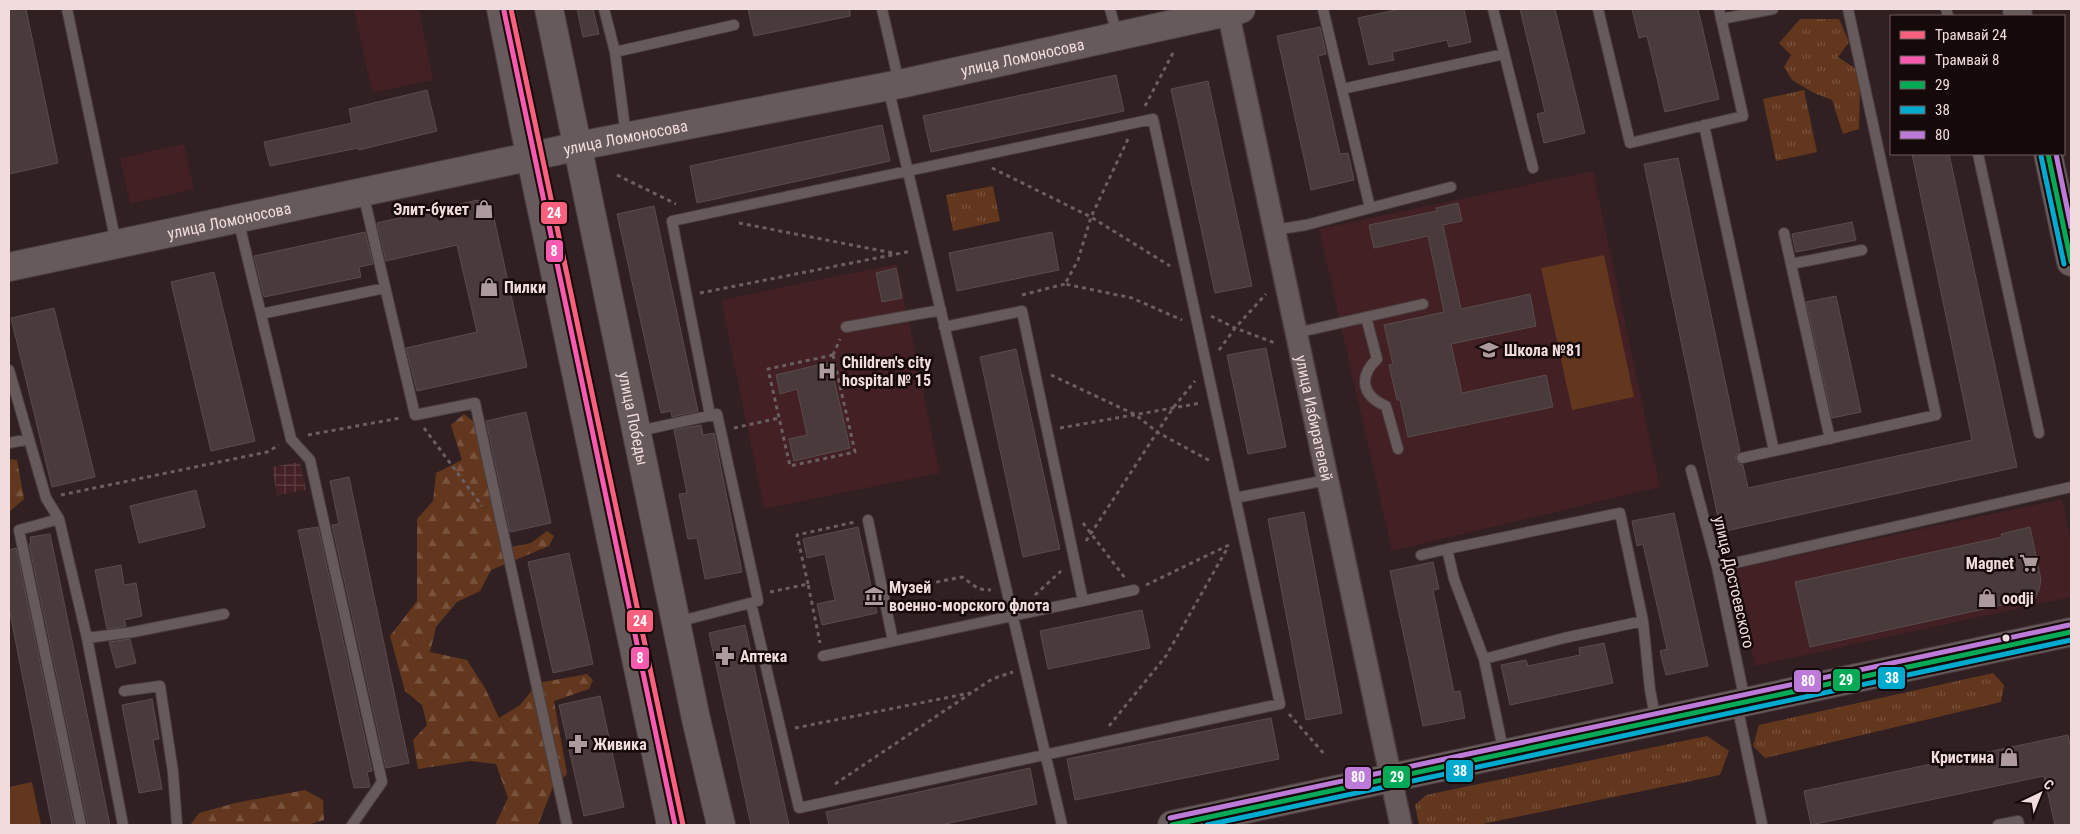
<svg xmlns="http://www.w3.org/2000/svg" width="2080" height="834" viewBox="0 0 2080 834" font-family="'Roboto Condensed',sans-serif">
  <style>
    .built { fill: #422024 }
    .industrial { fill: url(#industrial-grid) }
    .grass { fill: url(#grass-tufts) }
    .forest { fill: url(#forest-firs) }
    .pitch { fill: #62371d }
    .building { fill: #493b3b; stroke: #5a4c4b }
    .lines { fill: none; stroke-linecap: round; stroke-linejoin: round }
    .lane-casing { stroke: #4b3d3e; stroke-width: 12 }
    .street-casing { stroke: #4b3d3e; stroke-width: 24 }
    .secondary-casing { stroke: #4b3d3e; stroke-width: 30 }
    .path { stroke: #6b5f60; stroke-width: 3; stroke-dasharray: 4 4; stroke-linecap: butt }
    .lane { stroke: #675a5b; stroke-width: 10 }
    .street { stroke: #675a5b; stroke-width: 21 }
    .secondary { stroke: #675a5b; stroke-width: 28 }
    .bus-1-casing { stroke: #16090a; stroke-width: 9 }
    .bus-2-casing { stroke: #16090a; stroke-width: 9 }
    .bus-3-casing { stroke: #16090a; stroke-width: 9 }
    .bus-1 { stroke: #06aa56; stroke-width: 5 }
    .bus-2 { stroke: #00a9ce; stroke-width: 5 }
    .bus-3 { stroke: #bd7bd9; stroke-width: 5 }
    .tram-1-casing { stroke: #16090a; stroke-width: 9 }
    .tram-2-casing { stroke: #16090a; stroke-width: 9 }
    .tram-1 { stroke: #f8607d; stroke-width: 5 }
    .tram-2 { stroke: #f75aaf; stroke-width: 5 }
    .bus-dot { fill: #f1dcdd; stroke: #16090a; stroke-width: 2 }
    .labels { text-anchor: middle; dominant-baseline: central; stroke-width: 5; stroke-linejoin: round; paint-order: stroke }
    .street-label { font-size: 16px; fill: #f1dcdd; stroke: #16090a }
    .poi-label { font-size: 16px; font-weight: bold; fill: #f1dcdd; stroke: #16090a; text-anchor: start }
    .line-badge { stroke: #16090a; stroke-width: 2 }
    .badge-label { font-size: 14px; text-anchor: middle; font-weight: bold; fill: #fff }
  </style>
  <defs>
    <pattern id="industrial-grid" width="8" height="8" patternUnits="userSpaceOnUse" patternTransform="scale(1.25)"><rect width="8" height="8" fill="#422024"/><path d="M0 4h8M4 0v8" fill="none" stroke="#5e4043"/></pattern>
    <pattern id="grass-tufts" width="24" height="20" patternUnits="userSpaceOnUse" patternTransform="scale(1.25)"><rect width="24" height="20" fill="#62371d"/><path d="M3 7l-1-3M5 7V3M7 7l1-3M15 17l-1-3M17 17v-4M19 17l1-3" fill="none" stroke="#79533d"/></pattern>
    <pattern id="forest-firs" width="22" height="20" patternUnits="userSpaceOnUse" patternTransform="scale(1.25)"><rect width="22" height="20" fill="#62371d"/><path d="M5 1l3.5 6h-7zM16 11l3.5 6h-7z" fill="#79533d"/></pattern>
  </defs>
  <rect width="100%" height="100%" fill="#302022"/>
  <!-- built -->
  <path class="built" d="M 354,9 L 419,9 L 433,80 L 372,93 Z
    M 184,144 L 194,189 L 130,204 L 120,158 Z
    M 1593,171 L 1660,487 L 1392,551 L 1319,229 Z
    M 897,264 L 940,473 L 764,509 L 721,300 Z
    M 2062,499 L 2071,542 L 2071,597 L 1755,666 L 1734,569 Z"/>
  <!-- industrial -->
  <path class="industrial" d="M 300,462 L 306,490 L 277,495 L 272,467 Z"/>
  <!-- grass -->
  <path class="grass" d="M 1800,19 L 1839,19 L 1849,42 L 1838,57 L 1856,69 L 1860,90 L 1859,129 L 1843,134 L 1832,100 L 1814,93 L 1792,80 L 1784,67 L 1791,55 L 1779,43 Z
    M 1804,90 L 1817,152 L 1776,161 L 1763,99 Z
    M 993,186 L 1000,221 L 953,231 L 946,195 Z
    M 1993,673 L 2004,685 L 2001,702 L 1765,758 L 1753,746 L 1759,725 Z
    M 1707,736 L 1729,751 L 1720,775 L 1478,825 L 1419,825 L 1415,805 L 1426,795 Z"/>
  <!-- forest -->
  <path class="forest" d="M 464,414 L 474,422 L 507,548 L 531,543 L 547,531 L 554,536 L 549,546 L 491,570 L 480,591 L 457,602 L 436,627 L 430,652 L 467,660 L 485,688 L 499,718 L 520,705 L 538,683 L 587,674 L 593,680 L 589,689 L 554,701 L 567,774 L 553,787 L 538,825 L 495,825 L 508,798 L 496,764 L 470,761 L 418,769 L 413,740 L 427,725 L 422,705 L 405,691 L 390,636 L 417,601 L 417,519 L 433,501 L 436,473 L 462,460 L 451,425 Z
    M 9,459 L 17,460 L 24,499 L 9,512 Z
    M 305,790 L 323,800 L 324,820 L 307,825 L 190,825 L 199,813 L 235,803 Z"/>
  <!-- pitch -->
  <path class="pitch" d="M 1604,255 L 1634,397 L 1572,410 L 1541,268 Z
    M 32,782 L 41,825 L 9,825 L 9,787 Z"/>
  <!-- building -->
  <path class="building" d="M 9,9 L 26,9 L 58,163 L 9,174 Z
    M 577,9 L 593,9 L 599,34 L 583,37 Z
    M 748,9 L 850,9 L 850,16 L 754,36 Z
    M 1400,9 L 1464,9 L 1471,42 L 1449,47 L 1447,40 L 1392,52 L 1394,60 L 1369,65 L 1358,18 Z
    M 1520,9 L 1555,9 L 1585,133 L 1544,143 L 1537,114 L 1545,112 Z
    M 1632,9 L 1698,9 L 1719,99 L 1665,112 L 1647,36 L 1639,38 Z
    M 1320,27 L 1326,54 L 1318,56 L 1340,154 L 1348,153 L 1354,180 L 1311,190 L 1277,36 Z
    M 1116,75 L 1124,111 L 931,152 L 923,116 Z
    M 1208,81 L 1252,286 L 1215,293 L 1171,89 Z
    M 427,90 L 437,131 L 359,150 L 358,148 L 270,166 L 264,142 L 352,123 L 349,109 Z
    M 882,125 L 890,161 L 697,203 L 690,166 Z
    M 1912,154 L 1949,154 L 2017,467 L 1721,532 L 1644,164 L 1678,158 L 1740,451 L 1736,455 L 1735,460 L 1739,464 L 1743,465 L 1748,488 L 1972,440 Z
    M 478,200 L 492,209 L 527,367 L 417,391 L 406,348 L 477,332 L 457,245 L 386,261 L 377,223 Z
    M 1458,203 L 1462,221 L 1443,225 L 1461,309 L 1530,294 L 1536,326 L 1451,344 L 1462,393 L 1546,375 L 1553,407 L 1408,437 L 1400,400 L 1397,400 L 1389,365 L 1393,364 L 1384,325 L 1444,312 L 1428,236 L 1374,248 L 1369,225 L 1437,211 L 1436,208 Z
    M 654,206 L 698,411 L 672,417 L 671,411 L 661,413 L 617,214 Z
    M 1852,222 L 1856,240 L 1796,252 L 1792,234 Z
    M 365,232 L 373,264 L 359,267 L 361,277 L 264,297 L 254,256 Z
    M 1052,232 L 1059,270 L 957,291 L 949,253 Z
    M 896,268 L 902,298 L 882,302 L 876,273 Z
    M 214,272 L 255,441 L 211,451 L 171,282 Z
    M 1836,296 L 1861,412 L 1832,418 L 1806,302 Z
    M 54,308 L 95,477 L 52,487 L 11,318 Z
    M 1266,348 L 1286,447 L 1248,454 L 1227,355 Z
    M 1016,349 L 1060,549 L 1023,557 L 980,357 Z
    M 830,362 L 850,448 L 794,461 L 789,439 L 807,435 L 797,389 L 780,394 L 776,375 Z
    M 526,412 L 551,523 L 510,532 L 486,421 Z
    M 701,425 L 703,435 L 714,433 L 742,572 L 705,579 L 697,538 L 688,539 L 679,494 L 687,493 L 674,430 Z
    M 349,477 L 409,763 L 386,768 L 332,525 L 339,524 L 330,481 Z
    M 196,490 L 205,527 L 139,543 L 130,506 Z
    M 1304,512 L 1342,713 L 1306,720 L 1268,519 Z
    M 1674,513 L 1708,666 L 1666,675 L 1660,651 L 1667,649 L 1643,544 L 1637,546 L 1632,521 Z
    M 318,527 L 372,771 L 367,772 L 370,787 L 354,788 L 298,530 Z
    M 858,527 L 877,613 L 822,625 L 817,604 L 835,600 L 825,554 L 807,558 L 803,539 Z
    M 2030,527 L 2041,580 L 2039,590 L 2035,599 L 2026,603 L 2016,602 L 1810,647 L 1795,582 L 2002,537 L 2001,534 Z
    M 50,534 L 110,825 L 88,825 L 29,544 L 31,543 L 30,537 Z
    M 16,548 L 74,825 L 52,825 L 9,608 L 9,550 Z
    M 569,553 L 593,664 L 553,673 L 528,562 Z
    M 1433,562 L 1439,589 L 1433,590 L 1454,692 L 1460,691 L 1465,718 L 1423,726 L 1390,571 Z
    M 121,565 L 124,585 L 136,583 L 142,616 L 124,620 L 126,626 L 107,629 L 95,570 Z
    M 1142,610 L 1150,648 L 1048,669 L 1040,631 Z
    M 745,625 L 789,825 L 751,825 L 709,633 Z
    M 130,639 L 136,663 L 116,668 L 109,642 Z
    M 1604,643 L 1613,683 L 1510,705 L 1501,665 L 1526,660 L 1528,666 L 1580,655 L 1579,648 Z
    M 600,696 L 624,807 L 584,816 L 559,705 Z
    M 152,699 L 159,739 L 153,740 L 162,789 L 139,793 L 122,705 Z
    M 1271,718 L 1279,759 L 1075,800 L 1067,759 Z
    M 2068,735 L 2071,749 L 2071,825 L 2055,825 L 2044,776 L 1811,825 L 1804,791 Z
    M 1030,768 L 1037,804 L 941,825 L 829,825 L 826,812 Z"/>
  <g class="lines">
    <!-- lane casing -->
    <g class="lane-casing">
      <path id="lane" d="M 67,9 L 116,243
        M 604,9 L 615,52 L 626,136
        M 882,9 L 899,83
        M 1110,9 L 1117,34
        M 1493,9 L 1533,168
        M 1598,9 L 1630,143 L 1743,116 L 1719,9
        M 1946,9 L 1948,16
        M 1721,19 L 1773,9
        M 615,52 L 734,25
        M 888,87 L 1062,825
        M 1342,89 L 1504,54
        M 1704,125 L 1774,451
        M 1978,154 L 2039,433
        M 363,193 L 415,415 L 475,403 L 567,825
        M 1370,208 L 1451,187
        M 238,219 L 291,439 L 310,460 L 382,782 L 352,825
        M 1274,230 L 1306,225 L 1370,208 L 1323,9
        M 1784,233 L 1830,439
        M 1791,264 L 1862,250
        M 261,314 L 385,288
        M 1366,317 L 1377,359 C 1358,377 1362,396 1386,406 L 1398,449
        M 846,327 L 941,310
        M 1296,333 L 1423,304
        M 9,370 L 46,498 L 59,519 L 87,638 L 123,825
        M 710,415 L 672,221 L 1153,119 L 1280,704 L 799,808 L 751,603
        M 639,431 L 717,414 L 757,596 L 758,601 L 677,622
        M 9,443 L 29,439
        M 1742,458 L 1936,415 L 1848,9
        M 1691,470 L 1717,567 L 1745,701
        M 1235,498 L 1327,480
        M 59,519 L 19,530 L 81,825
        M 868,520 L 893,641
        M 1447,549 L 1620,513 L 1643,621 L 1650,690 L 1656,721
        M 1421,555 L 1447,549 L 1454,579 L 1484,659 L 1504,754
        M 1717,567 L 2071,487
        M 1083,601 L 1134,590
        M 87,638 L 133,632 L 224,614
        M 823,656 L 1083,601 L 1022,311 L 944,327
        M 1484,659 L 1564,638 L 1643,621
        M 124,691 L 160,686 L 173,772 L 177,825
        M 1737,705 L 1762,824
        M 1998,825 L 2018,821 L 2019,825"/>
    </g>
    <!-- street casing -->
    <g class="street-casing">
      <g id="street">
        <path id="s1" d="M 1228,12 L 1401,825"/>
      </g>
    </g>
    <!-- secondary casing -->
    <g class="secondary-casing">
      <g id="secondary">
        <path d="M 501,9 L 524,125 L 671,825"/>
        <path id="s2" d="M 549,9 L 696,719 L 721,825"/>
        <path d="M 2017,9 L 2018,16"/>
        <path d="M 2048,154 L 2071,262"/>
        <path id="s3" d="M 9,267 L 594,143 L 900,84 L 1241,9"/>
        <path d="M 1172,825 L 2071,632"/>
      </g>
    </g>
    <!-- path -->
    <path class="path" d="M 1145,106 L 1174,51
      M 1128,139 L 1091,217 L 1078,260 L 1065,284 L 1132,298 L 1182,320
      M 992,168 L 1091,217 L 1170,266
      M 617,175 L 676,204
      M 739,223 L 898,254
      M 700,293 L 912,251
      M 1022,295 L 1065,284
      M 1211,316 L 1235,328 L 1275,343
      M 1219,350 L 1235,328 L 1266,294
      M 833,355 L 855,452 L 790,466 L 768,369 Z
      M 833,355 L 840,339
      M 1051,375 L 1136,415 L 1157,432 L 1212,462
      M 424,428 L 482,506
      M 734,428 L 779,418
      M 1060,428 L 1201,403
      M 308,435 L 400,418
      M 61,495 L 267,452 L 279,445
      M 1083,523 L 1125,578
      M 1086,541 L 1173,408 L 1195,381
      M 808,584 L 797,535 L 855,522
      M 1146,585 L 1231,544
      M 897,590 L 962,577 L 979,589 L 991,590
      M 770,592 L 808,584 L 820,643
      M 1035,595 L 1061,571
      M 1289,714 L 1325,755
      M 1109,726 L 1166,656 L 1228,547
      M 795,728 L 970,693
      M 835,784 L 992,679 L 1013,672"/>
    <!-- lane -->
    <use href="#lane" class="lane"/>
    <!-- street -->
    <use href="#street" class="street"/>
    <!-- secondary -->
    <use href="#secondary" class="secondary"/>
    <!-- bus-1 casing -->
    <g class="bus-1-casing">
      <path id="bus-1" d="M 2048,154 L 2071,262
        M 1172,825 L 2071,632"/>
    </g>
    <!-- bus-2 casing -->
    <g class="bus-2-casing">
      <path id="bus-2" d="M 2041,156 L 2064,264
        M 1207,825 L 2071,640"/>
    </g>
    <!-- bus-3 casing -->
    <g class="bus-3-casing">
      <path id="bus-3" d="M 2056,154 L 2071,227
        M 1170,818 L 2069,625"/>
    </g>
    <!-- bus-1 -->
    <use href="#bus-1" class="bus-1"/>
    <!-- bus-2 -->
    <use href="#bus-2" class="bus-2"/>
    <!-- bus-3 -->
    <use href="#bus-3" class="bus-3"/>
    <!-- tram-1 casing -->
    <g class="tram-1-casing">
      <path id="tram-1" d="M 511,9 L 683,825"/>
    </g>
    <!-- tram-2 casing -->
    <g class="tram-2-casing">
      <path id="tram-2" d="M 504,11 L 675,825"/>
    </g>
    <!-- tram-1 -->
    <use href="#tram-1" class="tram-1"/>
    <!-- tram-2 -->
    <use href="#tram-2" class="tram-2"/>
  </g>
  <!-- icons -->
  <defs>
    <g id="shop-bare" transform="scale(1.5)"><path d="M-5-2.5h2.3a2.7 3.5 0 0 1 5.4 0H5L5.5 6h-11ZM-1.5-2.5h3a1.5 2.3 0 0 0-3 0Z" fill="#ad9a9c" stroke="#16090a" stroke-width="2.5" paint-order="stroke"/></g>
    <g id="school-bare" transform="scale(1.5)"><path d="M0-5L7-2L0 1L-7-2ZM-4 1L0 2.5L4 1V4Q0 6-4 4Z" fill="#ad9a9c" stroke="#16090a" stroke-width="2.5" paint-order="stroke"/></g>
    <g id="hospital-bare" transform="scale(1.5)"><path d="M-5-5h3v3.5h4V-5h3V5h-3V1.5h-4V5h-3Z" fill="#ad9a9c" stroke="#16090a" stroke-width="2.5" paint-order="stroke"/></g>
    <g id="supermarket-bare" transform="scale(1.5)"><path d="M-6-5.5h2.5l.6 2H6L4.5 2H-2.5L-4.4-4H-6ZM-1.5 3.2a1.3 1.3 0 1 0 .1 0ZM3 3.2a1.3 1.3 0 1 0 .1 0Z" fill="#ad9a9c" stroke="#16090a" stroke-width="2.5" paint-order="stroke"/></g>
    <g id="museum-bare" transform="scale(1.5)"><path d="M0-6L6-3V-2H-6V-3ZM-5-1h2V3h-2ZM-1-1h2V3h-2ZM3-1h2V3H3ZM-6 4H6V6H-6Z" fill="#ad9a9c" stroke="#16090a" stroke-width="2.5" paint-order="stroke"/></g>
    <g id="pharmacy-bare" transform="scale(1.5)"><path d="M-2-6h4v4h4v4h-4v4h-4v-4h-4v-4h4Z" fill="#ad9a9c" stroke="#16090a" stroke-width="2.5" paint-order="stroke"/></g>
  </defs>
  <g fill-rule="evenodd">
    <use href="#shop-bare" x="484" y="209"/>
    <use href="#shop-bare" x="489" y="287"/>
    <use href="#school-bare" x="1489" y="350"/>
    <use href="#hospital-bare" x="827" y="371"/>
    <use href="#supermarket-bare" x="2029" y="563"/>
    <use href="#museum-bare" x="874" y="596"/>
    <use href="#shop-bare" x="1987" y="598"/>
    <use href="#pharmacy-bare" x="725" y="656"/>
    <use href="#pharmacy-bare" x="578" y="744"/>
    <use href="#shop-bare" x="2009" y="757"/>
  </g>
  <!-- markers -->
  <circle class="bus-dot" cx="2006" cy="638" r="4.5"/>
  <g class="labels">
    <!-- street labels -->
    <g class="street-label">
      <text stroke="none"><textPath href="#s3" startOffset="1035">улица Ломоносова</textPath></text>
      <text stroke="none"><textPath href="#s3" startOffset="630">улица Ломоносова</textPath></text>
      <text stroke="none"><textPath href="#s3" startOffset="225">улица Ломоносова</textPath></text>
      <text stroke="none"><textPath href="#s2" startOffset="418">улица Победы</textPath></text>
      <text stroke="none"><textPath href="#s1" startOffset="415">улица Избирателей</textPath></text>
      <text transform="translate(1734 582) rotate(77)">улица Достоевского</text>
    </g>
    <!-- poi labels -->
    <g class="poi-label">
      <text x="469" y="209" text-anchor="end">Элит-букет</text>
      <text x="504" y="287">Пилки</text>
      <text x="1504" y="350">Школа №81</text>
      <text x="842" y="362">Children's city<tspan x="842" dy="18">hospital № 15</tspan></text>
      <text x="2014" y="563" text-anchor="end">Magnet</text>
      <text x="889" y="587">Музей<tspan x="889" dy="18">военно-морского флота</tspan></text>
      <text x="2002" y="598">oodji</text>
      <text x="740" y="656">Аптека</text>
      <text x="593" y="744">Живика</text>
      <text x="1994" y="757" text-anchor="end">Кристина</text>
    </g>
  </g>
  <g class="line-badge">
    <rect x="540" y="201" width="28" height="24" rx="5" fill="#f8607d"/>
    <rect x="545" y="239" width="19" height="24" rx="5" fill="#f75aaf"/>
    <rect x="626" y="609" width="28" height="24" rx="5" fill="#f8607d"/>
    <rect x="630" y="646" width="20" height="24" rx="5" fill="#f75aaf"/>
    <rect x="1877" y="666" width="29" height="24" rx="5" fill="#00a9ce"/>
    <rect x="1832" y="668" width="29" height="24" rx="5" fill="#06aa56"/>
    <rect x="1793" y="669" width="29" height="24" rx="5" fill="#bd7bd9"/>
    <rect x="1445" y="759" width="29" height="24" rx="5" fill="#00a9ce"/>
    <rect x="1382" y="765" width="29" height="24" rx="5" fill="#06aa56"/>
    <rect x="1344" y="766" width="28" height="24" rx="5" fill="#bd7bd9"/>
  </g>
  <g class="badge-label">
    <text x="554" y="218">24</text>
    <text x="554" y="256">8</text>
    <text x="640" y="626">24</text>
    <text x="640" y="663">8</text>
    <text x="1892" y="683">38</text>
    <text x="1846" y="685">29</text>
    <text x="1808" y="686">80</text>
    <text x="1460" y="776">38</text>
    <text x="1397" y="782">29</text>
    <text x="1358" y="782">80</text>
  </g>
  <!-- border -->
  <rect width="2080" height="834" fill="none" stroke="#f1dcdd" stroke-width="20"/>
  <!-- legend -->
  <rect x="1890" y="15" width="175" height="140" fill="#16090a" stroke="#6e5d5e"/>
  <rect x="1900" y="31" width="25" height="8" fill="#f8607d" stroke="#6e5d5e"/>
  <text x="1935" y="40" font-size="15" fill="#f1dcdd">Трамвай 24</text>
  <rect x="1900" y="56" width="25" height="8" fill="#f75aaf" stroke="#6e5d5e"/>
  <text x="1935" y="65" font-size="15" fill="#f1dcdd">Трамвай 8</text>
  <rect x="1900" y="81" width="25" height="8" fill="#06aa56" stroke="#6e5d5e"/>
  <text x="1935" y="90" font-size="15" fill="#f1dcdd">29</text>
  <rect x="1900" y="106" width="25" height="8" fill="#00a9ce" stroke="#6e5d5e"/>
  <text x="1935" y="115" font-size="15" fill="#f1dcdd">38</text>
  <rect x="1900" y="131" width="25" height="8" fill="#bd7bd9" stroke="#6e5d5e"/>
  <text x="1935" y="140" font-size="15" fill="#f1dcdd">80</text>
  <!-- north arrow -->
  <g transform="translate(2040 794) rotate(43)" stroke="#16090a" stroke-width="4" paint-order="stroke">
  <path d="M0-4L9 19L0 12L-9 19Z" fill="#f1dcdd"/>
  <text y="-8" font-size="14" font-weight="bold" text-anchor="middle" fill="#f1dcdd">С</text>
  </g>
</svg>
